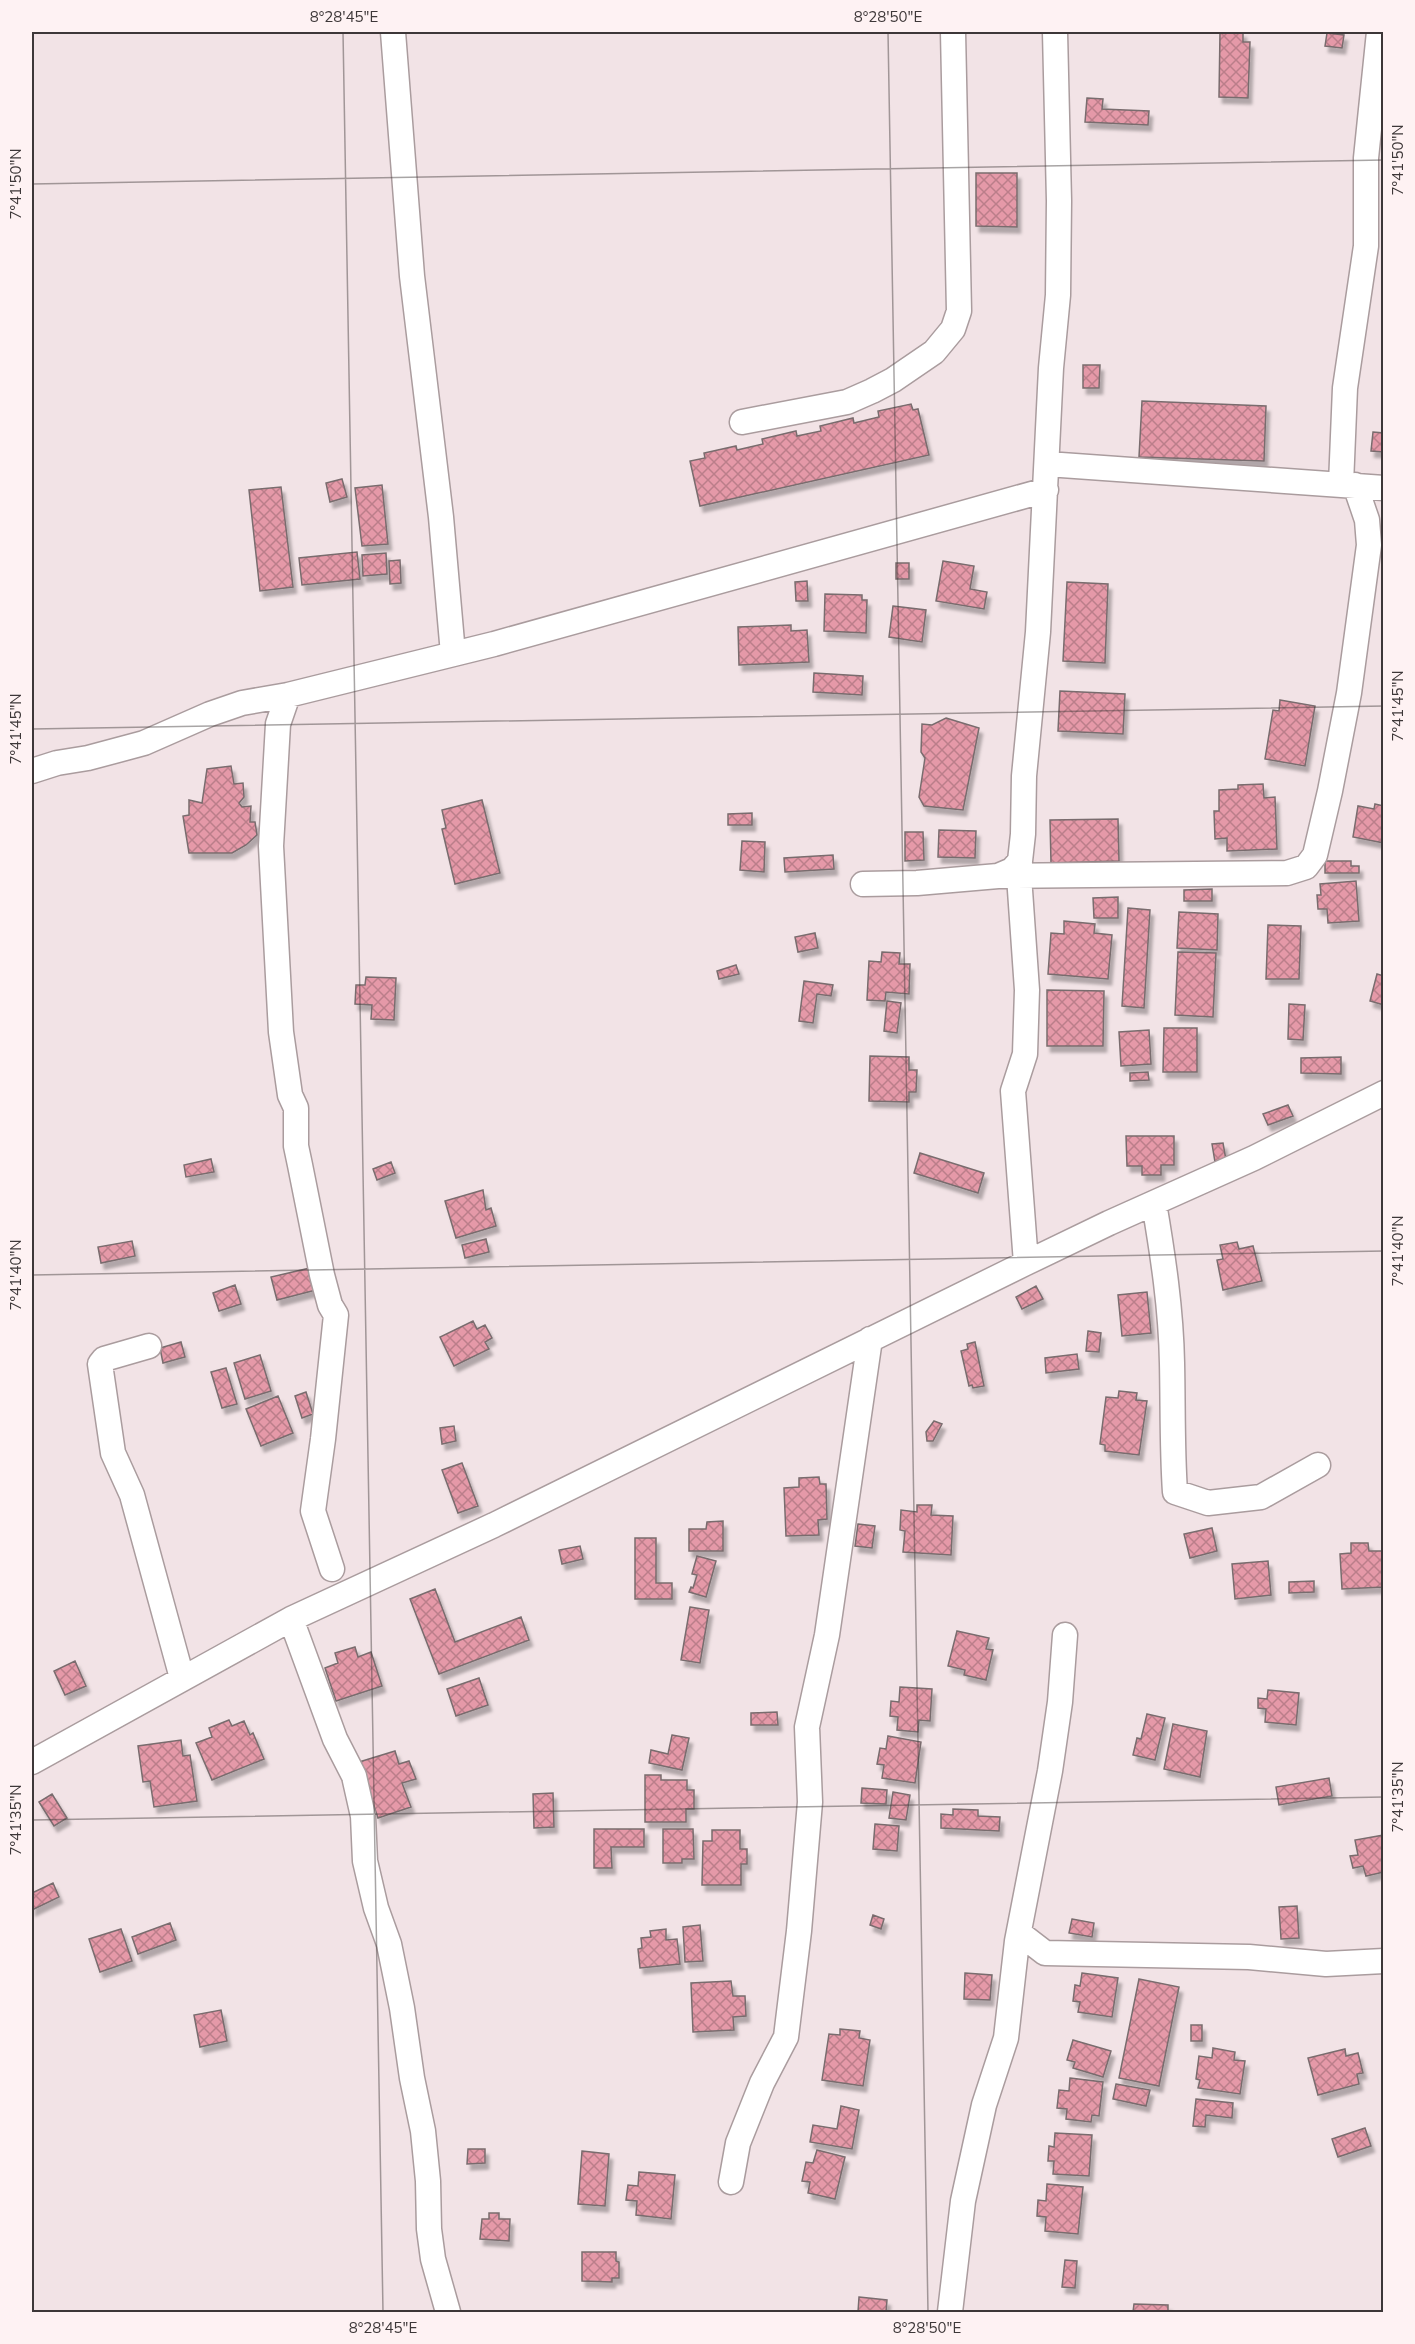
<svg xmlns="http://www.w3.org/2000/svg" width="1415" height="2344" viewBox="0 0 1415 2344" font-family="Mulish,sans-serif">
  <style>
    .building { fill: url(#building-cross-hatch); stroke: #796c6e; stroke-width: 1.5; filter: url(#shadow) }
    .lines { fill: none; stroke-linecap: round; stroke-linejoin: round }
    .minor-casing { stroke: #aa9c9e; stroke-width: 27 }
    .minor { stroke: #fff; stroke-width: 24 }
    .ticks { fill: none; stroke: #3d3738; stroke-width: 1.5; stroke-opacity: 0.45 }
    .neatline { fill: none; stroke: #3d3738; stroke-width: 2 }
    .ticks-label { font-size: 15px; text-anchor: middle; fill: #3d3738 }
  </style>
  <defs>
    <pattern id="building-cross-hatch" width="8" height="8" patternUnits="userSpaceOnUse" patternTransform="scale(1.5)"><rect width="8" height="8" fill="#e599a8"/><path d="M0 0l8 8M0 8l8-8" fill="none" stroke="#bb7e8a"/></pattern>
    <filter id="shadow"><feDropShadow dx="3.5" dy="6" stdDeviation="1.5" flood-color="#0004"/></filter>
  </defs>
  <rect width="100%" height="100%" fill="#f2e3e6"/>
  <!-- building -->
  <path class="building" d="M 1220,32 L 1243,32 L 1243,42 L 1250,42 L 1248,98 L 1219,97 Z
    M 1327,33 L 1344,35 L 1342,48 L 1325,46 Z
    M 1087,98 L 1103,99 L 1102,109 L 1149,111 L 1148,125 L 1085,122 Z
    M 976,173 L 1017,173 L 1017,227 L 976,226 Z
    M 1083,365 L 1100,365 L 1099,388 L 1083,388 Z
    M 1142,401 L 1266,406 L 1264,461 L 1139,457 Z
    M 911,404 L 913,410 L 918,409 L 929,455 L 700,506 L 690,461 L 705,458 L 704,453 L 736,446 L 737,450 L 763,444 L 762,439 L 796,431 L 797,436 L 821,431 L 820,426 L 853,418 L 854,423 L 879,417 L 878,411 Z
    M 1373,432 L 1384,433 L 1384,452 L 1371,451 Z
    M 342,479 L 347,497 L 330,502 L 326,483 Z
    M 382,485 L 388,544 L 362,546 L 355,488 Z
    M 281,487 L 293,587 L 260,591 L 249,490 Z
    M 357,552 L 360,579 L 302,585 L 299,558 Z
    M 386,553 L 387,574 L 363,576 L 362,555 Z
    M 400,560 L 401,583 L 390,584 L 389,561 Z
    M 943,561 L 974,566 L 970,589 L 987,592 L 984,609 L 936,601 Z
    M 896,563 L 909,563 L 909,579 L 896,579 Z
    M 807,581 L 808,601 L 796,601 L 795,582 Z
    M 1067,582 L 1108,584 L 1105,663 L 1063,661 Z
    M 825,594 L 862,595 L 862,600 L 867,600 L 866,633 L 824,631 Z
    M 893,606 L 926,610 L 922,642 L 889,637 Z
    M 791,625 L 791,631 L 807,630 L 809,662 L 739,665 L 738,627 Z
    M 814,673 L 863,676 L 862,695 L 813,692 Z
    M 1060,691 L 1125,694 L 1123,734 L 1058,731 Z
    M 1280,700 L 1315,706 L 1305,766 L 1265,759 L 1273,710 L 1279,711 Z
    M 946,718 L 979,728 L 963,810 L 924,806 L 919,797 L 925,758 L 921,752 L 922,724 L 932,725 Z
    M 231,766 L 234,784 L 243,783 L 244,797 L 239,803 L 242,807 L 251,806 L 250,822 L 255,822 L 257,835 L 246,845 L 232,853 L 189,853 L 183,816 L 189,815 L 189,800 L 202,803 L 207,769 Z
    M 1263,784 L 1264,798 L 1275,797 L 1277,849 L 1227,851 L 1227,838 L 1215,839 L 1214,811 L 1219,811 L 1219,790 L 1238,789 L 1238,785 Z
    M 482,800 L 500,873 L 455,884 L 442,829 L 446,828 L 442,810 Z
    M 1375,804 L 1384,806 L 1384,843 L 1353,837 L 1358,806 L 1374,809 Z
    M 752,813 L 752,825 L 728,825 L 728,814 Z
    M 1118,819 L 1119,861 L 1051,863 L 1050,820 Z
    M 939,830 L 976,831 L 975,858 L 938,857 Z
    M 905,832 L 923,832 L 924,860 L 905,861 Z
    M 742,841 L 765,842 L 764,872 L 740,870 Z
    M 833,855 L 834,869 L 785,872 L 784,858 Z
    M 1325,861 L 1351,861 L 1351,866 L 1359,866 L 1359,873 L 1325,873 Z
    M 1356,881 L 1359,921 L 1328,923 L 1327,909 L 1318,909 L 1317,895 L 1321,895 L 1320,884 Z
    M 1212,889 L 1212,901 L 1184,901 L 1184,890 Z
    M 1118,897 L 1118,918 L 1094,918 L 1093,898 Z
    M 1128,908 L 1150,910 L 1144,1008 L 1122,1006 Z
    M 1179,912 L 1218,914 L 1217,950 L 1177,948 Z
    M 1064,921 L 1095,924 L 1094,933 L 1112,935 L 1108,979 L 1048,974 L 1051,933 L 1064,934 Z
    M 1268,925 L 1301,926 L 1299,979 L 1266,979 Z
    M 815,933 L 818,948 L 798,952 L 795,937 Z
    M 882,952 L 900,953 L 899,964 L 910,964 L 909,994 L 886,992 L 885,1001 L 867,1000 L 869,961 L 881,962 Z
    M 1178,952 L 1216,953 L 1213,1017 L 1175,1015 Z
    M 736,965 L 739,974 L 719,979 L 717,971 Z
    M 1377,974 L 1384,976 L 1384,1005 L 1370,1001 Z
    M 366,977 L 396,978 L 394,1020 L 371,1019 L 372,1005 L 355,1004 L 356,985 L 365,985 Z
    M 804,981 L 833,985 L 831,996 L 817,994 L 813,1023 L 799,1021 Z
    M 1047,990 L 1104,991 L 1103,1046 L 1047,1046 Z
    M 887,1001 L 901,1003 L 897,1033 L 884,1031 Z
    M 1289,1004 L 1305,1005 L 1303,1040 L 1288,1039 Z
    M 1164,1028 L 1197,1028 L 1197,1072 L 1163,1072 Z
    M 1149,1030 L 1151,1064 L 1121,1066 L 1119,1032 Z
    M 870,1056 L 909,1057 L 909,1070 L 917,1070 L 916,1092 L 909,1092 L 909,1102 L 869,1101 Z
    M 1341,1057 L 1341,1074 L 1301,1073 L 1301,1058 Z
    M 1148,1072 L 1149,1080 L 1130,1081 L 1130,1073 Z
    M 1288,1105 L 1293,1116 L 1268,1125 L 1263,1114 Z
    M 1126,1136 L 1174,1136 L 1174,1165 L 1161,1165 L 1161,1175 L 1142,1175 L 1142,1166 L 1127,1166 Z
    M 1223,1143 L 1226,1160 L 1215,1162 L 1212,1144 Z
    M 920,1153 L 984,1173 L 978,1193 L 914,1173 Z
    M 211,1159 L 214,1172 L 186,1177 L 184,1165 Z
    M 391,1162 L 395,1173 L 377,1180 L 373,1169 Z
    M 483,1190 L 486,1210 L 491,1208 L 496,1226 L 456,1238 L 445,1201 Z
    M 486,1239 L 489,1252 L 465,1258 L 462,1245 Z
    M 132,1241 L 135,1256 L 101,1263 L 98,1247 Z
    M 1237,1242 L 1239,1249 L 1253,1246 L 1262,1281 L 1223,1290 L 1217,1260 L 1223,1259 L 1220,1245 Z
    M 310,1268 L 316,1290 L 277,1300 L 271,1277 Z
    M 235,1285 L 241,1304 L 219,1311 L 213,1293 Z
    M 1036,1286 L 1043,1299 L 1022,1309 L 1016,1297 Z
    M 1147,1292 L 1151,1333 L 1122,1336 L 1118,1295 Z
    M 473,1321 L 477,1329 L 485,1325 L 492,1338 L 485,1342 L 489,1349 L 454,1366 L 440,1337 Z
    M 1088,1331 L 1101,1333 L 1099,1352 L 1086,1351 Z
    M 181,1342 L 185,1357 L 163,1363 L 160,1348 Z
    M 975,1342 L 984,1386 L 973,1388 L 972,1385 L 969,1386 L 961,1351 L 968,1349 L 967,1344 Z
    M 1077,1354 L 1079,1369 L 1046,1373 L 1045,1358 Z
    M 260,1355 L 271,1391 L 245,1399 L 234,1363 Z
    M 226,1368 L 237,1404 L 222,1408 L 211,1372 Z
    M 1119,1391 L 1137,1393 L 1136,1400 L 1147,1401 L 1139,1455 L 1105,1451 L 1105,1445 L 1100,1444 L 1106,1397 L 1118,1398 Z
    M 306,1392 L 313,1414 L 302,1418 L 295,1396 Z
    M 278,1396 L 293,1433 L 261,1446 L 246,1409 Z
    M 934,1421 L 942,1424 L 933,1441 L 927,1441 L 926,1432 Z
    M 454,1426 L 456,1441 L 442,1444 L 440,1428 Z
    M 462,1463 L 478,1506 L 458,1513 L 442,1470 Z
    M 819,1477 L 820,1484 L 826,1484 L 827,1519 L 818,1520 L 819,1535 L 786,1536 L 784,1488 L 799,1487 L 799,1478 Z
    M 917,1505 L 932,1505 L 931,1515 L 953,1516 L 951,1555 L 903,1552 L 905,1531 L 900,1530 L 901,1510 L 917,1512 Z
    M 723,1521 L 723,1551 L 689,1551 L 689,1529 L 706,1529 L 707,1522 Z
    M 858,1524 L 875,1526 L 872,1548 L 855,1546 Z
    M 1212,1528 L 1217,1551 L 1190,1558 L 1184,1534 Z
    M 635,1538 L 656,1538 L 656,1583 L 672,1583 L 672,1599 L 635,1599 Z
    M 1351,1543 L 1368,1543 L 1369,1551 L 1384,1551 L 1384,1587 L 1342,1589 L 1340,1554 L 1351,1553 Z
    M 580,1546 L 583,1559 L 562,1564 L 559,1550 Z
    M 697,1556 L 716,1561 L 706,1597 L 689,1592 L 691,1587 L 693,1588 L 697,1575 L 692,1574 Z
    M 1268,1561 L 1271,1595 L 1235,1599 L 1232,1564 Z
    M 1314,1581 L 1314,1592 L 1289,1593 L 1289,1582 Z
    M 435,1589 L 455,1642 L 521,1617 L 529,1640 L 439,1674 L 410,1599 Z
    M 690,1607 L 709,1610 L 700,1663 L 681,1660 Z
    M 957,1631 L 989,1638 L 986,1649 L 993,1650 L 986,1680 L 964,1675 L 965,1670 L 948,1666 Z
    M 355,1647 L 358,1657 L 371,1652 L 382,1686 L 336,1701 L 325,1668 L 338,1663 L 335,1653 Z
    M 75,1661 L 86,1686 L 65,1695 L 54,1671 Z
    M 479,1678 L 488,1705 L 456,1716 L 447,1689 Z
    M 900,1687 L 932,1689 L 930,1721 L 919,1720 L 918,1732 L 897,1730 L 898,1717 L 890,1716 L 891,1701 L 899,1702 Z
    M 1268,1690 L 1299,1693 L 1296,1725 L 1265,1722 L 1266,1709 L 1258,1708 L 1258,1698 L 1267,1699 Z
    M 777,1712 L 778,1725 L 751,1725 L 751,1713 Z
    M 1147,1714 L 1165,1718 L 1155,1760 L 1133,1755 L 1137,1738 L 1141,1739 Z
    M 229,1720 L 232,1726 L 244,1721 L 250,1735 L 253,1733 L 264,1759 L 212,1780 L 196,1743 L 212,1737 L 209,1728 Z
    M 1173,1724 L 1207,1731 L 1200,1777 L 1164,1769 Z
    M 672,1735 L 689,1738 L 682,1770 L 649,1763 L 651,1750 L 668,1754 Z
    M 888,1736 L 921,1742 L 915,1783 L 882,1778 L 884,1765 L 877,1764 L 880,1748 L 886,1749 Z
    M 181,1740 L 183,1756 L 190,1755 L 197,1801 L 154,1807 L 150,1781 L 143,1782 L 138,1746 Z
    M 395,1751 L 399,1764 L 409,1761 L 416,1779 L 402,1783 L 411,1807 L 378,1818 L 359,1762 Z
    M 645,1775 L 661,1775 L 661,1780 L 687,1780 L 687,1790 L 694,1790 L 694,1809 L 686,1809 L 686,1822 L 645,1822 Z
    M 1329,1778 L 1332,1796 L 1279,1805 L 1276,1787 Z
    M 862,1788 L 887,1790 L 886,1804 L 861,1803 Z
    M 893,1792 L 910,1795 L 906,1820 L 889,1818 Z
    M 553,1793 L 554,1827 L 534,1828 L 533,1794 Z
    M 52,1794 L 67,1818 L 54,1826 L 39,1802 Z
    M 953,1809 L 978,1810 L 978,1816 L 1000,1817 L 999,1831 L 941,1828 L 941,1814 L 953,1815 Z
    M 875,1824 L 899,1826 L 897,1851 L 873,1849 Z
    M 594,1829 L 644,1829 L 644,1847 L 611,1847 L 612,1868 L 594,1868 Z
    M 663,1829 L 693,1829 L 694,1859 L 682,1859 L 682,1863 L 663,1863 Z
    M 712,1830 L 740,1830 L 740,1849 L 747,1849 L 747,1864 L 741,1864 L 741,1885 L 702,1885 L 703,1841 L 712,1841 Z
    M 1384,1835 L 1384,1872 L 1366,1876 L 1363,1866 L 1353,1868 L 1350,1856 L 1358,1855 L 1355,1840 Z
    M 53,1883 L 59,1897 L 32,1910 L 32,1893 Z
    M 1297,1906 L 1299,1938 L 1281,1939 L 1279,1907 Z
    M 873,1915 L 884,1919 L 881,1929 L 870,1925 Z
    M 1072,1919 L 1094,1923 L 1092,1937 L 1069,1933 Z
    M 170,1923 L 176,1940 L 138,1954 L 132,1937 Z
    M 700,1925 L 703,1961 L 685,1962 L 683,1927 Z
    M 121,1929 L 132,1961 L 100,1972 L 89,1939 Z
    M 666,1929 L 666,1940 L 677,1939 L 680,1964 L 640,1968 L 638,1949 L 642,1948 L 641,1938 L 651,1937 L 650,1931 Z
    M 965,1973 L 992,1975 L 990,2000 L 964,1999 Z
    M 1082,1973 L 1118,1978 L 1112,2017 L 1078,2012 L 1080,2002 L 1073,2001 L 1075,1985 L 1080,1986 Z
    M 1139,1979 L 1179,1987 L 1159,2086 L 1119,2078 Z
    M 731,1981 L 733,1996 L 745,1996 L 746,2016 L 733,2017 L 734,2030 L 693,2032 L 691,1983 Z
    M 221,2010 L 227,2041 L 200,2047 L 194,2015 Z
    M 1191,2025 L 1202,2025 L 1202,2041 L 1191,2041 Z
    M 840,2029 L 860,2031 L 859,2038 L 870,2040 L 863,2086 L 822,2080 L 829,2034 L 840,2035 Z
    M 1073,2040 L 1111,2051 L 1103,2077 L 1073,2068 L 1075,2062 L 1067,2060 Z
    M 1213,2048 L 1235,2052 L 1234,2060 L 1245,2061 L 1240,2094 L 1198,2088 L 1200,2080 L 1196,2079 L 1199,2056 L 1212,2058 Z
    M 1345,2049 L 1346,2056 L 1358,2053 L 1363,2073 L 1357,2074 L 1359,2084 L 1318,2095 L 1308,2058 Z
    M 1070,2078 L 1103,2082 L 1099,2116 L 1092,2115 L 1091,2122 L 1066,2119 L 1067,2109 L 1057,2108 L 1059,2090 L 1069,2091 Z
    M 1116,2084 L 1150,2090 L 1146,2106 L 1113,2099 Z
    M 1196,2099 L 1233,2103 L 1232,2118 L 1206,2115 L 1205,2127 L 1193,2126 Z
    M 841,2106 L 859,2110 L 852,2149 L 810,2142 L 813,2125 L 837,2129 Z
    M 1365,2128 L 1371,2146 L 1338,2157 L 1332,2139 Z
    M 1055,2133 L 1092,2135 L 1089,2176 L 1053,2174 L 1054,2161 L 1048,2161 L 1049,2146 L 1054,2147 Z
    M 468,2149 L 485,2149 L 485,2163 L 467,2164 Z
    M 817,2150 L 845,2157 L 835,2199 L 808,2193 L 810,2182 L 802,2181 L 806,2162 L 813,2163 Z
    M 582,2151 L 609,2154 L 605,2206 L 578,2204 Z
    M 639,2172 L 675,2175 L 671,2219 L 636,2215 L 637,2201 L 626,2200 L 628,2185 L 638,2186 Z
    M 1047,2184 L 1083,2187 L 1078,2234 L 1045,2231 L 1046,2217 L 1037,2216 L 1038,2200 L 1046,2201 Z
    M 489,2213 L 499,2213 L 499,2219 L 510,2219 L 509,2241 L 480,2239 L 482,2219 L 489,2219 Z
    M 582,2252 L 616,2252 L 616,2261 L 619,2262 L 619,2278 L 612,2278 L 612,2282 L 582,2281 Z
    M 1065,2260 L 1077,2261 L 1075,2288 L 1062,2287 Z
    M 859,2297 L 887,2300 L 886,2312 L 858,2312 Z
    M 1134,2304 L 1168,2305 L 1168,2312 L 1133,2312 Z"/>
  <g class="lines">
    <!-- minor casing -->
    <g class="minor-casing">
      <path id="minor" d="M 393,32 L 412,276 L 441,517 L 453,654
        M 742,422 L 847,402 L 872,391 L 893,380 L 934,352 L 953,329 L 959,311 L 953,32
        M 1047,464 L 1384,488
        M 1341,484 L 1345,388 L 1366,246 L 1366,158 L 1379,32
        M 288,695 L 278,724 L 271,846 L 281,1032 L 290,1095 L 296,1108 L 296,1146 L 300,1165 L 322,1275 L 330,1305 L 336,1315 L 323,1439 L 313,1511 L 332,1569
        M 32,771 L 57,763 L 88,758 L 144,743 L 210,714 L 242,703 L 288,695 L 494,644 L 1046,490
        M 1020,861 L 1019,876 L 1027,990 L 1025,1054 L 1013,1091 L 1026,1263
        M 998,876 L 1287,873 L 1306,867 L 1315,855 L 1330,791 L 1349,693 L 1369,545 L 1367,520 L 1355,485
        M 863,884 L 917,883 L 998,876 L 1012,870 L 1020,861 L 1023,834 L 1024,776 L 1038,632 L 1051,368 L 1058,295 L 1059,201 L 1055,32
        M 1154,1203 C 1163,1256 1171,1309 1172,1363 C 1173,1406 1172,1449 1175,1492 L 1208,1503 L 1261,1497 L 1318,1465
        M 149,1346 L 104,1359 L 100,1364 L 113,1453 L 132,1495 L 182,1678
        M 291,1619 L 335,1739 L 354,1776 L 363,1816 L 365,1861 L 376,1908 L 389,1944 L 402,2008 L 412,2078 L 423,2131 L 428,2181 L 429,2229 L 433,2259 L 448,2312
        M 32,1762 L 291,1619 L 494,1525 L 1026,1263 L 1109,1223 L 1254,1158 L 1384,1093
        M 1019,1933 L 1045,1953 L 1249,1957 L 1326,1964 L 1384,1961
        M 731,2182 L 738,2143 L 762,2083 L 786,2037 L 799,1931 L 810,1802 L 807,1727 L 827,1635 L 870,1339
        M 950,2312 L 963,2201 L 984,2105 L 1006,2038 L 1017,1941 L 1050,1771 L 1060,1702 L 1065,1635"/>
    </g>
    <!-- minor -->
    <use href="#minor" class="minor"/>
  </g>
  <!-- ticks -->
  <path class="ticks" d="M 343,32 L 383,2312M 888,32 L 928,2312M 32,184 L 1384,160M 32,729 L 1384,706M 32,1275 L 1384,1251M 32,1820 L 1384,1797"/>
  <!-- border -->
  <rect width="1415" height="2344" fill="none" stroke="#fef2f3" stroke-width="66"/>
  <rect x="33" y="33" width="1349" height="2278" class="neatline"/>
  <g class="ticks-label">
    <text x="344" y="22">8°28'45"E</text>
    <text x="888" y="22">8°28'50"E</text>
    <text transform="translate(1398 160) rotate(-90)" y="5">7°41'50"N</text>
    <text transform="translate(16 184) rotate(-90)" y="5">7°41'50"N</text>
    <text transform="translate(1398 706) rotate(-90)" y="5">7°41'45"N</text>
    <text transform="translate(16 729) rotate(-90)" y="5">7°41'45"N</text>
    <text transform="translate(1398 1251) rotate(-90)" y="5">7°41'40"N</text>
    <text transform="translate(16 1275) rotate(-90)" y="5">7°41'40"N</text>
    <text transform="translate(1398 1797) rotate(-90)" y="5">7°41'35"N</text>
    <text transform="translate(16 1820) rotate(-90)" y="5">7°41'35"N</text>
    <text x="383" y="2333">8°28'45"E</text>
    <text x="927" y="2333">8°28'50"E</text>
  </g>
</svg>
